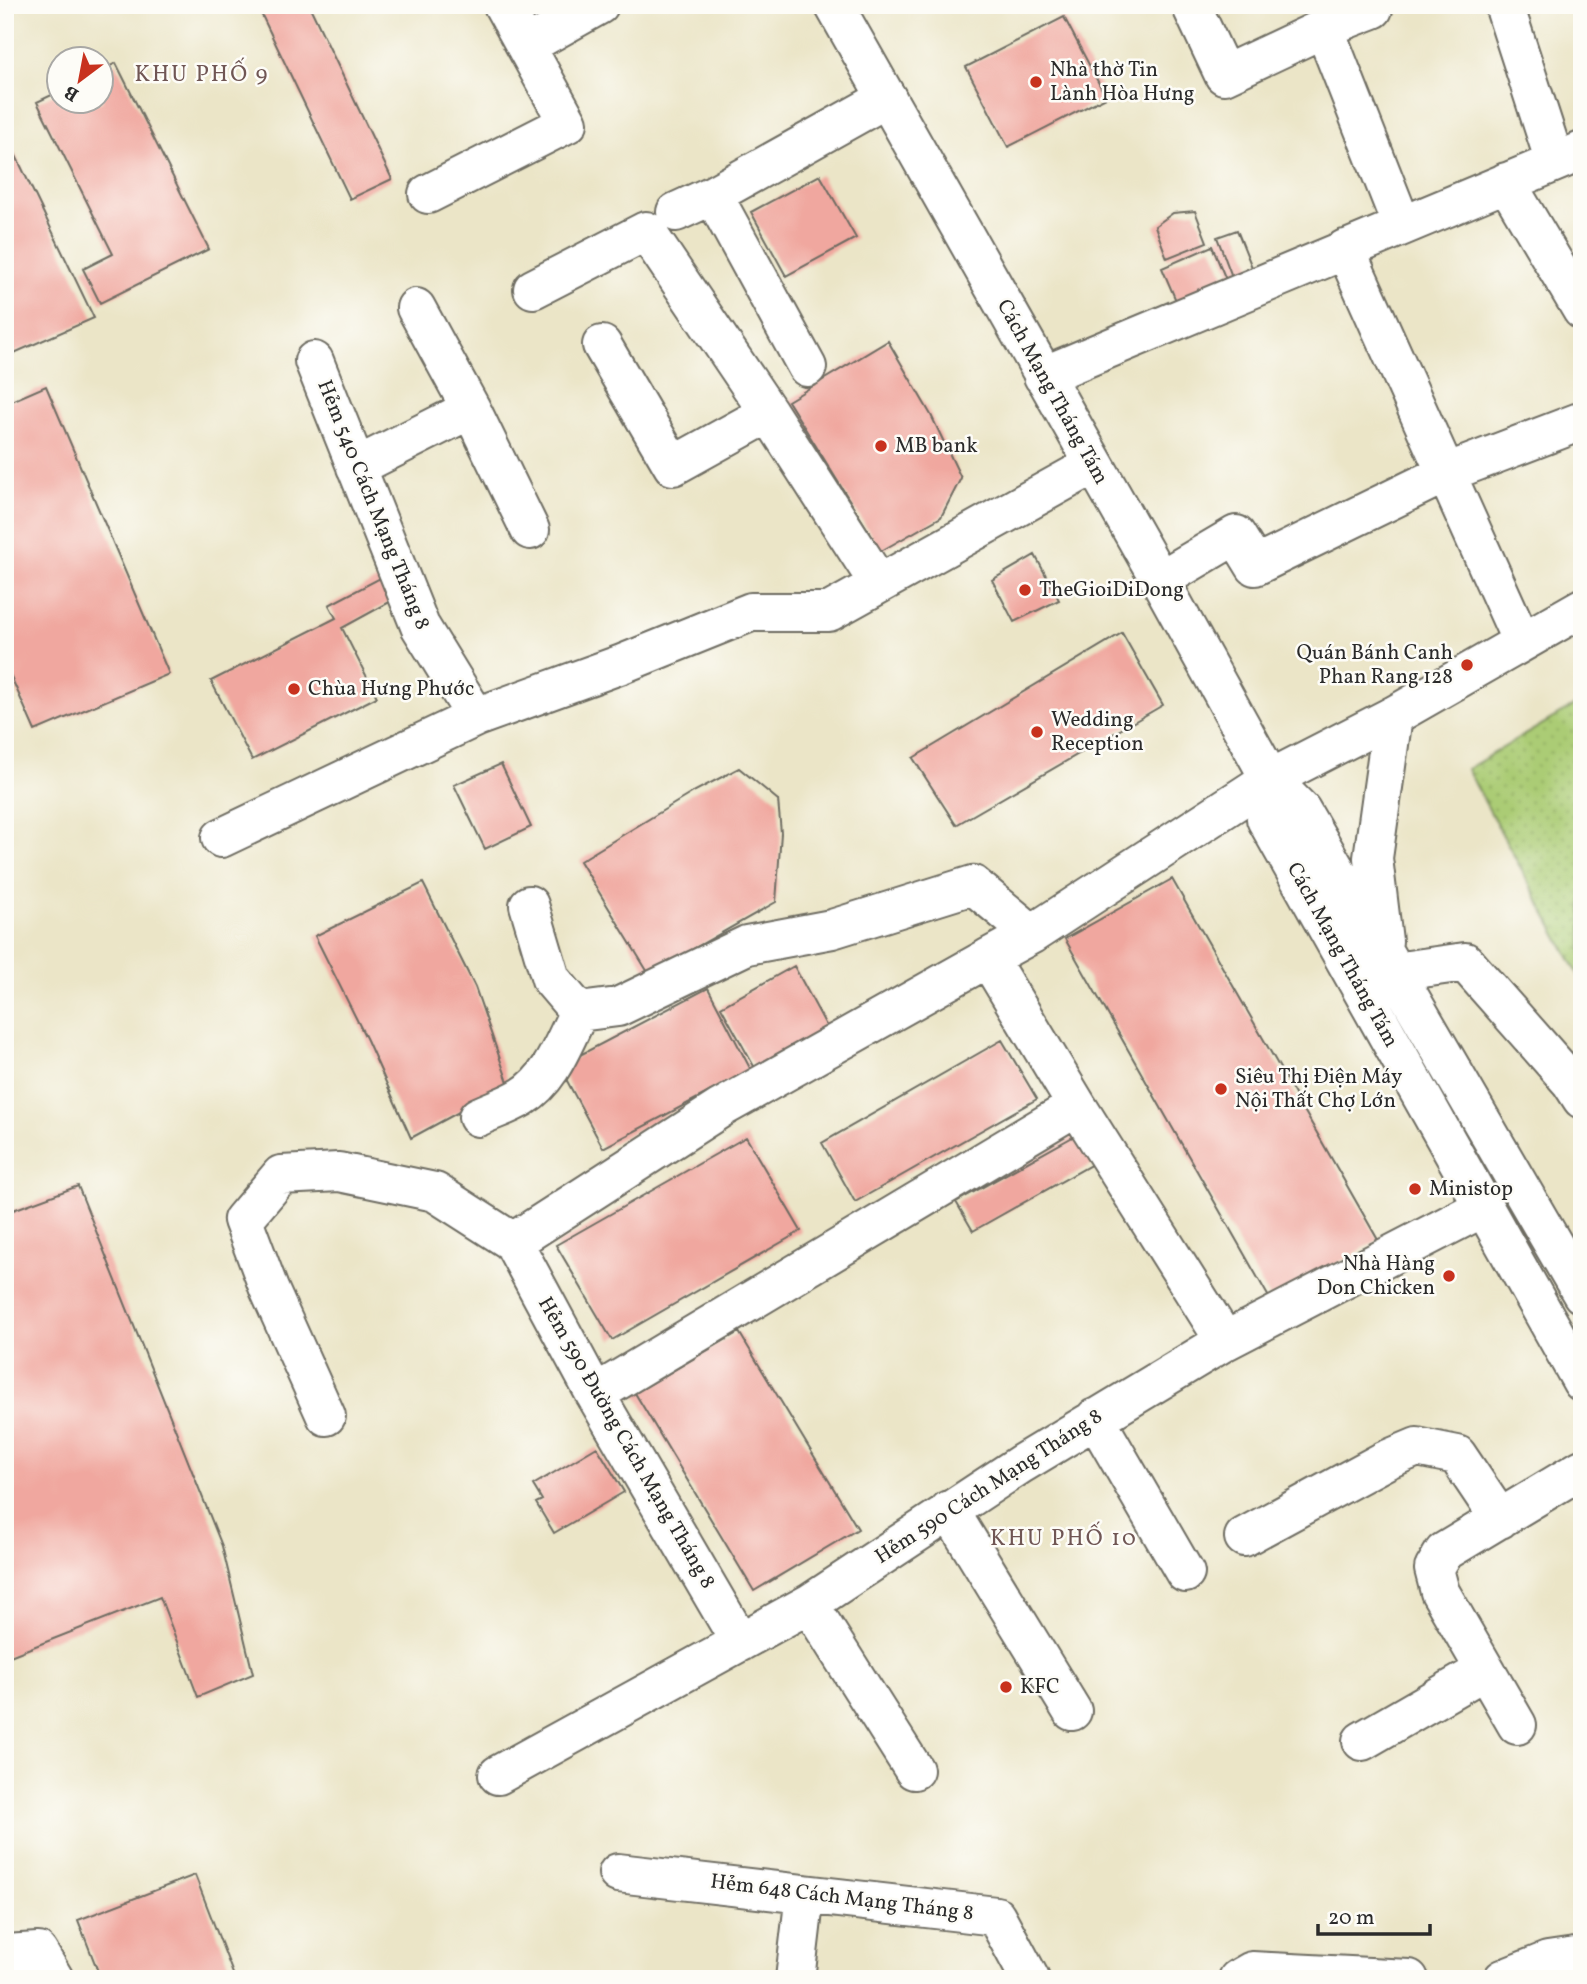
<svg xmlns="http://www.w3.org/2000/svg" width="1587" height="1984" viewBox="0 0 1587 1984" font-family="Vollkorn,serif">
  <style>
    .park { fill: url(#park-dots); stroke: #6b7c50; stroke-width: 2 }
    .building { fill: #f0a79f }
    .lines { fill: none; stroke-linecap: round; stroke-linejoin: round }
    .minor-casing { stroke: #6e6c62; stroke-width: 42 }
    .major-casing { stroke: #6e6c62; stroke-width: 42 }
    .minor { stroke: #fff; stroke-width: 38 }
    .major { stroke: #fff; stroke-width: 38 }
    .poi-dot { fill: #c8321e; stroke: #fdfcf7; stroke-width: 2.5 }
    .labels { text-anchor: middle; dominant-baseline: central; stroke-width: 5; stroke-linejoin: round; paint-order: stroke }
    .poi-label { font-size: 21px; fill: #2b2b2b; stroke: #fdfcf7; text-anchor: start }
    .street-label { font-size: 21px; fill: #2b2b2b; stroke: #fdfcf7 }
    .neighbourhood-label { font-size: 23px; letter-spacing: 2px; fill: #705654; stroke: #fdfcf7 }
  </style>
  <defs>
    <pattern id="park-dots" width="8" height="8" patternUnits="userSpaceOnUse" patternTransform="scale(1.75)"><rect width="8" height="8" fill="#abcc75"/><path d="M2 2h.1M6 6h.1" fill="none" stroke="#93af65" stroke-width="1.8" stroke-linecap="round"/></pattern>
  </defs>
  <rect width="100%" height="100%" fill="#fdfcf7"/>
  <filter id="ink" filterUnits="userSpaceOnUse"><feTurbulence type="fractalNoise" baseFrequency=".0143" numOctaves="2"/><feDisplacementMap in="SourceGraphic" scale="14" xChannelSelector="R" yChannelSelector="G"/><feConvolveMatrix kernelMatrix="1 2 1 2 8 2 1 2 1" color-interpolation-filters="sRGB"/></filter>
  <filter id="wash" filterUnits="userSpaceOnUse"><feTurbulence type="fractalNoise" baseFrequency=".00686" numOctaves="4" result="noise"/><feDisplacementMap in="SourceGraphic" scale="28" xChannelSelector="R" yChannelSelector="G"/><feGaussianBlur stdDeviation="1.57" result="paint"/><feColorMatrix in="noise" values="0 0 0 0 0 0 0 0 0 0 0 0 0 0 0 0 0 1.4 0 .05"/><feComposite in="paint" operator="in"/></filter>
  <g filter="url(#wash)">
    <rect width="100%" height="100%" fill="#ebe5c7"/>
    <!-- park -->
    <path class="park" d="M 1582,701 L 1582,981 L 1467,769 Z"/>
    <g id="blocks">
      <!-- building -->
      <path class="building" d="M 257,5 L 309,5 L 392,179 L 350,199 Z
        M 1064,17 L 1106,97 L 1008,147 L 966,67 Z
        M 116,63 L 209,249 L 100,303 L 83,269 L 113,254 L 37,102 L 60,91 L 60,102 L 102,102 L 102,70 Z
        M 5,133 L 94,318 L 5,357 Z
        M 820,175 L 856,238 L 786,276 L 751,212 Z
        M 1195,211 L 1207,242 L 1167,258 L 1155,226 L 1173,213 Z
        M 1237,230 L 1255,275 L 1234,282 L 1217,237 Z
        M 1212,246 L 1227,282 L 1177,303 L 1162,268 Z
        M 888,341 L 931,415 L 961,478 L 941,517 L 881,551 L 788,401 Z
        M 5,385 L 12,401 L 46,386 L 169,674 L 35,731 L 5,663 Z
        M 1035,555 L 1059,600 L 1014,622 L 992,580 Z
        M 386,575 L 397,598 L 342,628 L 377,697 L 252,760 L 211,681 L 336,618 L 329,605 Z
        M 1122,633 L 1163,705 L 956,825 L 913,758 Z
        M 501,764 L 531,827 L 485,849 L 454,785 Z
        M 739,768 L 778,800 L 781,833 L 776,902 L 649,974 L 580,861 L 695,791 Z
        M 1172,879 L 1378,1240 L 1271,1301 L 1065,939 Z
        M 423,883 L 475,987 L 509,1085 L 411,1138 L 367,1040 L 315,936 Z
        M 794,966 L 828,1029 L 756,1070 L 721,1007 Z
        M 708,988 L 751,1070 L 603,1148 L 559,1066 Z
        M 1002,1040 L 1037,1099 L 855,1202 L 822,1143 Z
        M 1078,1134 L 1094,1163 L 973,1231 L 956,1202 Z
        M 746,1137 L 801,1231 L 612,1340 L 556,1245 Z
        M 78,1186 L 222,1546 L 253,1674 L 198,1697 L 160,1597 L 5,1658 L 5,1213 Z
        M 739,1332 L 858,1529 L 754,1591 L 635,1393 Z
        M 597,1447 L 624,1492 L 554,1533 L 536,1503 L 542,1500 L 533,1485 Z
        M 195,1875 L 235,1979 L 101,1979 L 78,1920 Z"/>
    </g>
  </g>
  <g filter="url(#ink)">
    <use href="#blocks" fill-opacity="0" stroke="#6e6c62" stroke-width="2"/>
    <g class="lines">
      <!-- minor casing -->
      <g class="minor-casing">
        <path id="minor" d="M 1191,5 L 1224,75 L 1324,28 L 1373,9 L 1372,5
          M 1504,5 L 1555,162
          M 1324,28 L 1402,226
          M 526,46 L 599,5
          M 1506,182 L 1582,310
          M 428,194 L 568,123 L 503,5
          M 713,195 L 807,367
          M 676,212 L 713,195 L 887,98
          M 1345,249 L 1522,642
          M 533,289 L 646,231 L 769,413 L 879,584
          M 416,308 L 471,409 L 530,530
          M 602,345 L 673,466 L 769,413
          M 314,361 L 420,626 L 476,717 L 622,664 L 751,612 L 829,612 L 1093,465
          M 1043,376 L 1582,151
          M 356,467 L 471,409
          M 1160,580 L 1236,535 L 1255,566 L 1446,473 L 1582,421
          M 221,838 L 476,717
          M 529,905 L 551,979 L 579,1012 L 618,1007 L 747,945 L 832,929 L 973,885 L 1032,934
          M 1394,972 L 1465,962 L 1571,1082 L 1582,1099
          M 478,1117 C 493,1110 509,1105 522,1097 C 552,1079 564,1041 579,1012
          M 513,1242 L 721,1108 L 988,958
          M 1225,1341 L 1077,1106 L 988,958 L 1032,934 L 1270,779 L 1393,716 L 1582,608
          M 595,1394 L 1077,1106
          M 326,1416 L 269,1289 L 243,1220 L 281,1175 L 339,1172 L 435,1192 L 513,1242 L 595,1394 L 740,1642
          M 1095,1418 L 1185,1573
          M 949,1510 L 1072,1711
          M 1244,1537 L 1386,1460 L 1417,1447 L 1457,1455 L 1500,1519
          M 809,1604 L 914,1770
          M 1517,1725 L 1440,1592 L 1434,1569 L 1444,1552 L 1582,1469
          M 1362,1741 L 1485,1670
          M 498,1775 L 809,1604 L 1021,1464 L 1225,1341 L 1484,1207
          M 618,1873 L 996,1916 L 1030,1979
          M 5,1954 L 38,1952 L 54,1979
          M 795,1979 L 805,1894
          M 1238,1979 L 1252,1971 L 1409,1979
          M 1503,1979 L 1548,1961 L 1582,1956"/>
      </g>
      <!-- major casing -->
      <g class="major-casing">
        <path id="major" d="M 834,5 L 1160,580 L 1270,779 L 1301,810 L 1582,1294
          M 1270,779 L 1266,819 L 1582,1382
          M 1383,941 L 1373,858 L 1393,716"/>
      </g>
      <!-- minor -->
      <use href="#minor" class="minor"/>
      <!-- major -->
      <use href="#major" class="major"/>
    </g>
  </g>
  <!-- markers -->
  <g class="poi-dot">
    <circle cx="1036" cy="82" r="7"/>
    <circle cx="881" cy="446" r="7"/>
    <circle cx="1025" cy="590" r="7"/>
    <circle cx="1467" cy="665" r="7"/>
    <circle cx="294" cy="689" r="7"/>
    <circle cx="1037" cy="732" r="7"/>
    <circle cx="1221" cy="1089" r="7"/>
    <circle cx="1415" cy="1189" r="7"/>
    <circle cx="1449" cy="1276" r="7"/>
    <circle cx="1006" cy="1687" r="7"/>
  </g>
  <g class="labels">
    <!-- poi labels -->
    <g class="poi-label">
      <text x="1050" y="70">Nhà thờ Tin<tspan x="1050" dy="24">Lành Hòa Hưng</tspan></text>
      <text x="895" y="446">MB bank</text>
      <text x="1039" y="590">TheGioiDiDong</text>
      <text x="1453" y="653" text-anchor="end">Quán Bánh Canh<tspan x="1453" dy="24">Phan Rang 128</tspan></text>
      <text x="308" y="689">Chùa Hưng Phước</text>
      <text x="1051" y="720">Wedding<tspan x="1051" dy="24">Reception</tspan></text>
      <text x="1235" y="1077">Siêu Thị Điện Máy<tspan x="1235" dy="24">Nội Thất Chợ Lớn</tspan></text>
      <text x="1429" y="1189">Ministop</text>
      <text x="1435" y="1264" text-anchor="end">Nhà Hàng<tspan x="1435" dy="24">Don Chicken</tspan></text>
      <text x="1020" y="1687">KFC</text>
    </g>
    <!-- street labels -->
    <g class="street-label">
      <text transform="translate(1052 392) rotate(61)">Cách Mạng Tháng Tám</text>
      <text transform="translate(373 505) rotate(68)">Hẻm 540 Cách Mạng Tháng 8</text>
      <text transform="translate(1342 955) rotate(61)">Cách Mạng Tháng Tám</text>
      <text transform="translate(626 1443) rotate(60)">Hẻm 590 Đường Cách Mạng Tháng 8</text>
      <text transform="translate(989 1487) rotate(-33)">Hẻm 590 Cách Mạng Tháng 8</text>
      <text transform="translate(842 1898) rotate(7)">Hẻm 648 Cách Mạng Tháng 8</text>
    </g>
    <!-- neighbourhood labels -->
    <g class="neighbourhood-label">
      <text x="202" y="75">KHU PHỐ 9</text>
      <text x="1064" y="1539">KHU PHỐ 10</text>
    </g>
  </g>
  <!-- margin -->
  <rect width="1587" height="1984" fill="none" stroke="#fdfcf7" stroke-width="28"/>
  <!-- north arrow -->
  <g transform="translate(80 80) rotate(212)"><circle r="33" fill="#fdfcf7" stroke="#a9a8a5" stroke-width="2"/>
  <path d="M0-5L12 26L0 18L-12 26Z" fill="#c8321e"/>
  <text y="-10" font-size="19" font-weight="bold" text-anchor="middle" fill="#2b2b2b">B</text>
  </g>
  <!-- scale -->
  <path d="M1318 1924v10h112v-10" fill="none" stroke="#2b2b2b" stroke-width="3.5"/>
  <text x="1328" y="1924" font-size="21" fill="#2b2b2b" stroke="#fdfcf7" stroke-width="5" paint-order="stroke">20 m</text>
</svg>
